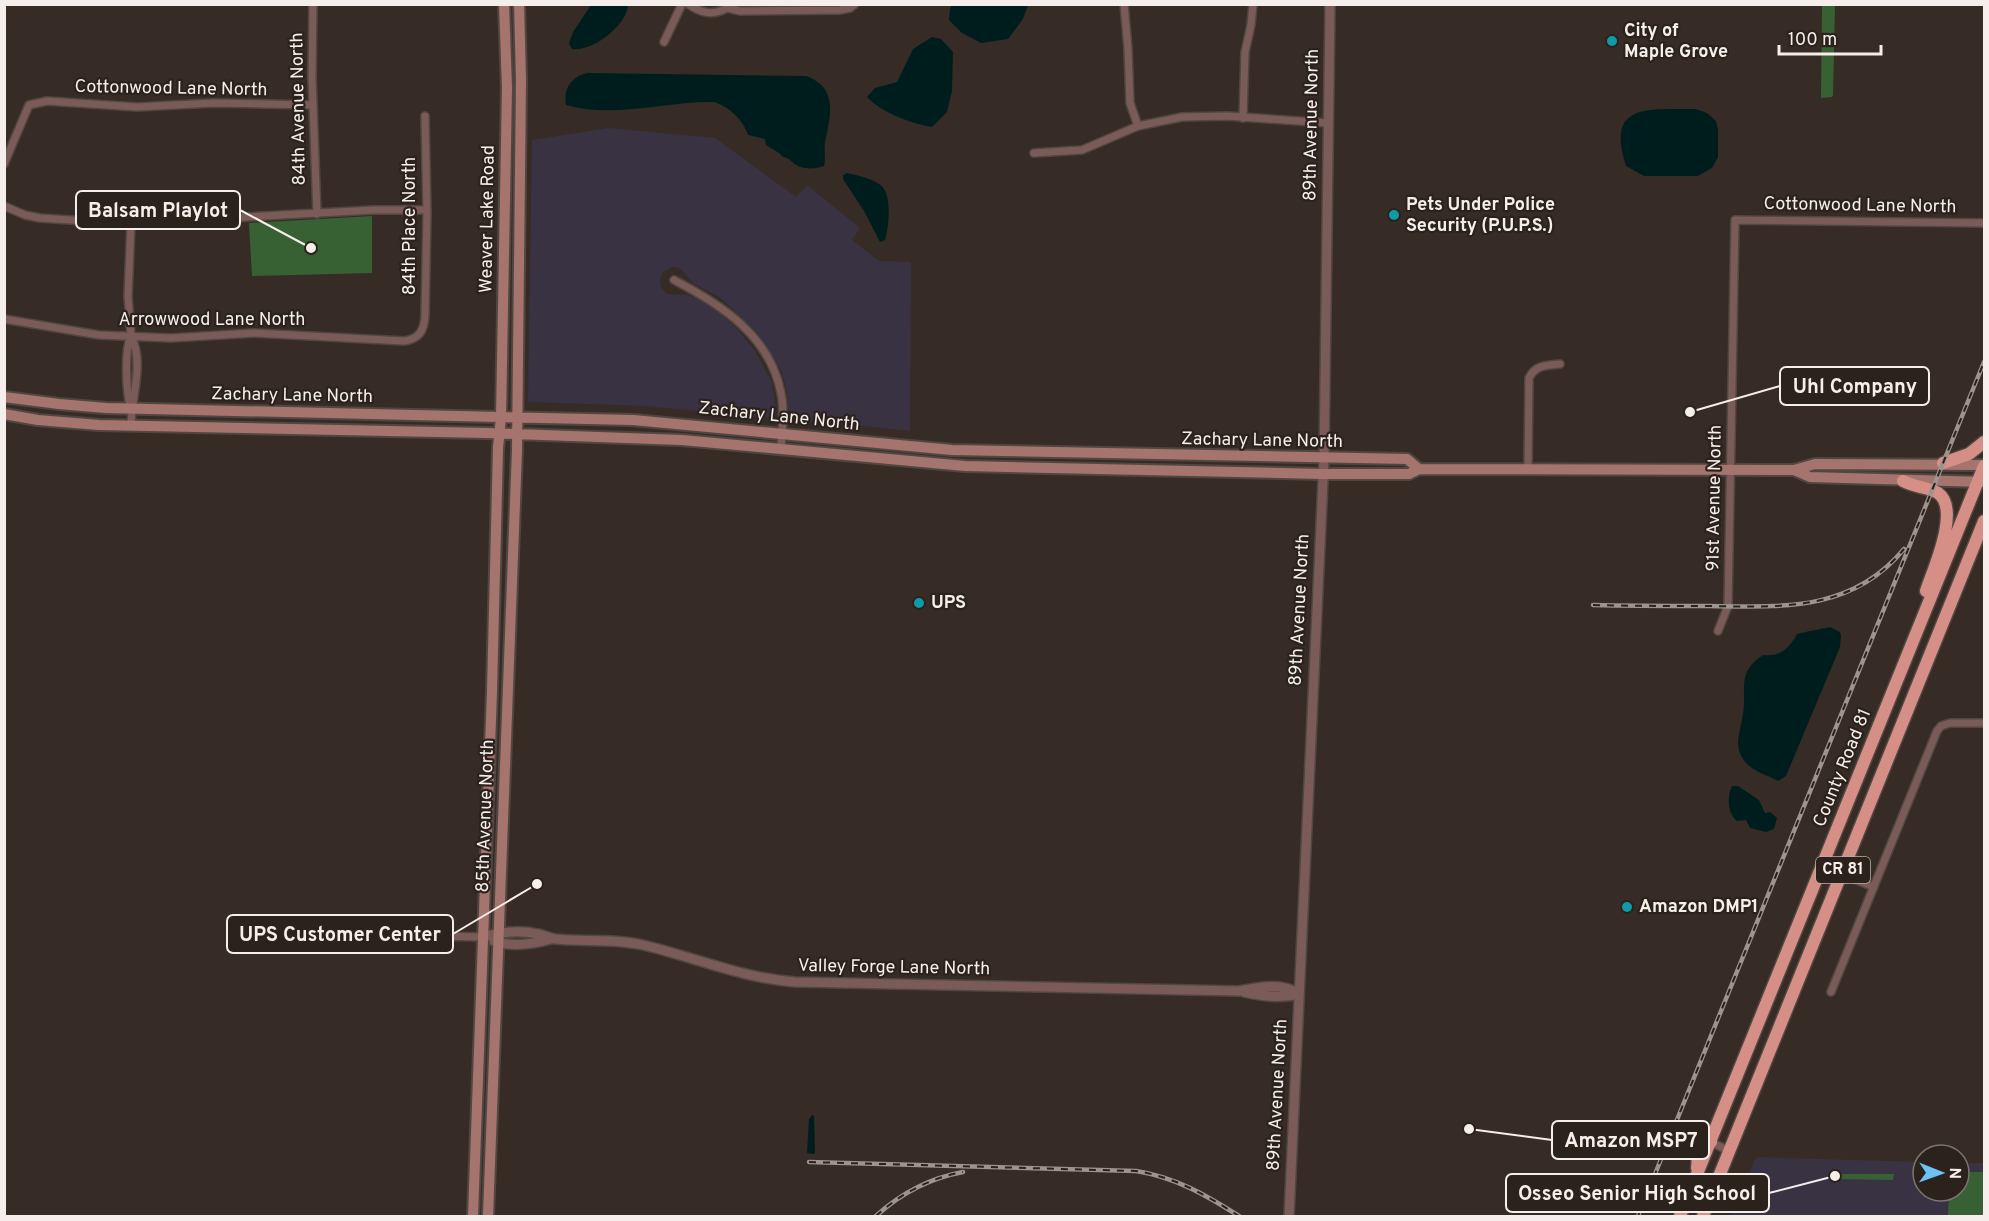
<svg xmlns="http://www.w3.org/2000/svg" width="1989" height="1221" viewBox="0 0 1989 1221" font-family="Overpass,sans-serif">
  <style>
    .commercial { fill: #393243 }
    .education { fill: #383243 }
    .green { fill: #386133 }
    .water { fill: #001d1e }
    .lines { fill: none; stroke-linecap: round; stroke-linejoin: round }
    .minor-casing { stroke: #514741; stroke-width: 10 }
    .tertiary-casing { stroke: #514741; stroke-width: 12 }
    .secondary-casing { stroke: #514741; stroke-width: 14 }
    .trunk-casing { stroke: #514741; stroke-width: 15 }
    .minor { stroke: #7b5b57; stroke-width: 7 }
    .tertiary { stroke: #7b5b57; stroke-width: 9 }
    .secondary { stroke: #a6746e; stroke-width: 10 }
    .trunk { stroke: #d58f86; stroke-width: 12 }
    .rail-casing { stroke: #9d948f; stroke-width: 4.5 }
    .rail { stroke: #2c221c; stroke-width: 2; stroke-dasharray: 7; stroke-linecap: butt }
    .culture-dot { fill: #0f9aa8; stroke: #2c221c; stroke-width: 2 }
    .labels { text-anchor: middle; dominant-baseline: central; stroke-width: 4.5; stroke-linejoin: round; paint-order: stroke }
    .shield { fill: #2c221c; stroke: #b9b1ac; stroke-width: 1.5 }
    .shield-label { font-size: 16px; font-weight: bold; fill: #f5eeea }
    .poi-label { font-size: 18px; font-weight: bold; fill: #f5eeea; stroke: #2c221c; text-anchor: start }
    .street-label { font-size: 18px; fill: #f5eeea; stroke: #2c221c }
    .leader { fill: none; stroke: #f5eeea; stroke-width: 2 }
    .callout-dot { fill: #f5eeea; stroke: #2c221c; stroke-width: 2 }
    .callout { fill: #2c221c; stroke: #f5eeea; stroke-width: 2 }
    .callout-label { font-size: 20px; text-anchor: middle; font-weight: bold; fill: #f5eeea }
  </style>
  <rect width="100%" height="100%" fill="#362c25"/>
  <!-- commercial -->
  <path class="commercial" d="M 609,128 L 715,138 L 796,197 L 807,185 L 860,228 L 852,240 L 879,261 L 911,262 L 910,431 L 789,418 L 787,392 L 782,372 L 756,331 L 721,298 L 693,283 L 681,269 L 675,267 L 672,267 L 663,272 L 660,280 L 661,288 L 667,294 L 688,295 L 698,299 L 725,317 L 738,330 L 755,351 L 771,381 L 776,406 L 776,419 L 647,406 L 528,402 L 532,140 Z"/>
  <!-- education -->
  <path class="education" d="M 1756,1157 L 1923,1162 L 1923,1191 L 1959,1191 L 1959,1163 L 1984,1163 L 1984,1216 L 1731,1216 Z"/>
  <!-- green -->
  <path class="green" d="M 1822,5 L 1835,5 L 1833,95 L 1832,97 L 1821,98 Z
    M 372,216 L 372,273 L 252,276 L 249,223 Z
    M 1959,1172 L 1984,1172 L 1984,1216 L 1948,1216 L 1949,1191 L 1959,1191 Z
    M 1831,1174 L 1894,1174 L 1893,1180 L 1831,1179 Z"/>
  <!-- water -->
  <path class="water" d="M 591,5 L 628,5 C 627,25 593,52 572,49 L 569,43 L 573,32 Z
    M 952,5 L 952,4 L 1028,5 L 1023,19 L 1008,39 L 981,43 L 962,33 L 949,20 L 950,9 Z
    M 932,37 L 941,39 L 953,52 L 952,91 L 947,112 L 932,127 C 910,123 882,113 867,97 L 875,88 L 897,82 L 913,49 Z
    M 588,73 L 806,76 C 838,87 831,115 825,142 C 824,150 826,158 824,166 C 818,169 806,169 800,167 C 793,164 790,158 783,157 L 779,153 L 766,145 L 765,139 L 748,135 C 744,121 730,107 714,102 C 665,101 615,119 566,105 C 563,89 571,76 588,73 Z
    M 1696,109 L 1707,113 L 1716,121 L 1718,130 L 1718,157 L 1712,168 L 1698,176 L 1644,176 L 1626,166 C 1605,101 1650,110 1696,109 Z
    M 847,173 C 856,175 871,178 879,184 C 893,192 889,227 885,240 L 880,242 L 864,211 L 843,179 L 843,175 Z
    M 1830,627 L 1840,632 L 1841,636 L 1840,647 L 1786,776 L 1778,781 C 1766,774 1752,772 1743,759 C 1733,744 1741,730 1743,714 C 1747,689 1736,673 1763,655 C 1776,656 1784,653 1792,642 C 1792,642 1797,635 1797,634 C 1800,633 1826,628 1830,627 Z
    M 1732,786 L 1738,786 L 1759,800 L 1765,813 L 1770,812 L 1777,818 L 1774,829 L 1766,832 L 1750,828 L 1746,820 L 1737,821 C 1727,813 1727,796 1732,786 Z
    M 812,1115 L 814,1116 L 815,1152 L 814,1154 L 807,1153 L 809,1119 Z"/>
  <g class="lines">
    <!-- minor casing -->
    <g class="minor-casing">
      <path id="minor" d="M 313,4 L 312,77 L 317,214
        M 688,4 C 701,13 712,16 727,8 L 740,11 L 840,10 L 850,8 L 855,4
        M 1124,4 L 1128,49 L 1130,103 L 1138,126
        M 664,42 L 682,4
        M 1243,118 L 1245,52 L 1251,25 L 1253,4
        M 1034,153 L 1082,150 L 1138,126 L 1182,117 L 1227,116 L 1328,123
        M 4,164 L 29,105 L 47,101 L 137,107 L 213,103 L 313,105
        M 4,206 L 25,215 L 40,218 L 131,224 L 169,224 L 228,218 L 373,210 L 427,210
        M 674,280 C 722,305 770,336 781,393 C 785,411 782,430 781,448
        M 4,319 L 99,335 L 171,338 L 254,333 L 404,341 C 419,339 424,331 425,316 L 427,214 L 425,116
        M 131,336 L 128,296 L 131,224
        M 131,426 C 131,398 145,362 131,336 C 124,351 126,393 131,409
        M 1528,468 L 1529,378 C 1535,365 1547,365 1560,364
        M 1718,631 L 1728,606 L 1735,220 L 1984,223
        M 1822,866 L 1874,887
        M 383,935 L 483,937
        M 1831,992 L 1937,731 L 1941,726 L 1950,723 L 1984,723
        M 1711,1142 L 1729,1151"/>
    </g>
    <!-- tertiary casing -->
    <g class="tertiary-casing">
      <path id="tertiary" d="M 483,937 C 500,932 520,930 538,934 C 544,935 549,938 555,939 C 584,942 614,938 643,945 C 694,957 742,978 795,982 L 1239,991 C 1259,987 1282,982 1299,994
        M 494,941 C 511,947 533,944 551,939
        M 1244,992 C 1262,996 1281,999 1299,994
        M 1289,1216 L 1324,459 L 1330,4"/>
    </g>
    <!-- secondary casing -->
    <g class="secondary-casing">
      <path id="secondary" d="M 4,397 L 59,404 L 106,408 L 633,420 L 952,450 L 1407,459 L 1419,469
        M 4,414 L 38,420 L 99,425 L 487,433 L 682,440 L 965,466 L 1323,474 L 1409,474 L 1419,469 L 1794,470 L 1815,464 L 1984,465
        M 1794,470 L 1810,477 L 1984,482
        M 473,1216 L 492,691 L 498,448 L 501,417 L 507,88 L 504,4
        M 488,1216 L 517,450 L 521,80 L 519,4"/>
    </g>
    <!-- trunk casing -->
    <g class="trunk-casing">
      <path id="trunk" d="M 1943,463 L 1969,454 L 1984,442
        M 1903,481 C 1914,487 1931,488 1938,493 C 1961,509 1933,570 1926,591
        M 1674,1129 C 1690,1143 1700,1144 1697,1168
        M 1682,1129 L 1711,1142
        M 1680,1216 L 1984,466
        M 1703,1216 L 1984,521"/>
    </g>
    <!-- minor -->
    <use href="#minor" class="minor"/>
    <!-- tertiary -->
    <use href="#tertiary" class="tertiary"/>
    <!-- secondary -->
    <use href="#secondary" class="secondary"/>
    <!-- trunk -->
    <use href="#trunk" class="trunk"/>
    <!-- rail casing -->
    <g class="rail-casing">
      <path id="rail" d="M 1593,605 C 1632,606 1670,606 1709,606 C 1782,607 1852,612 1904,549
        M 809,1162 L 1136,1171 C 1175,1177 1206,1195 1239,1216
        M 876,1216 C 900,1194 930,1178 963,1172
        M 1638,1216 L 1984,362"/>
    </g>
    <!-- rail -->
    <use href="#rail" class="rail"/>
  </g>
  <!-- markers -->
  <g class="culture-dot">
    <circle cx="1612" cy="41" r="6"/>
    <circle cx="1394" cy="215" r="6"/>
    <circle cx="919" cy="603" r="6"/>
    <circle cx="1627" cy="907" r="6"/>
  </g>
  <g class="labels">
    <!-- shield labels -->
    <rect class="shield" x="1816" y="857" width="54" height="26" rx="4.5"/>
    <g class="shield-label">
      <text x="1843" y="870">CR 81</text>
    </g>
    <!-- poi labels -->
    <g class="poi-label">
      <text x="1624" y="31">City of<tspan x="1624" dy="21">Maple Grove</tspan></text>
      <text x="1406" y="205">Pets Under Police<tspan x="1406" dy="21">Security (P.U.P.S.)</tspan></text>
      <text x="931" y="603">UPS</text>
      <text x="1639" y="907">Amazon DMP1</text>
    </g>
    <!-- street labels -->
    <g class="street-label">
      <text transform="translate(171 89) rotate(1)">Cottonwood Lane North</text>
      <text transform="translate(299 109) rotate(-91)">84th Avenue North</text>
      <text transform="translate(1312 125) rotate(-89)">89th Avenue North</text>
      <text transform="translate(1860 206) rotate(1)">Cottonwood Lane North</text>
      <text transform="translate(488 219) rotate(-89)">Weaver Lake Road</text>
      <text transform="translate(410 226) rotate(-90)">84th Place North</text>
      <text x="212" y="320">Arrowwood Lane North</text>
      <text transform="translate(292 396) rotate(1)">Zachary Lane North</text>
      <text transform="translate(779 417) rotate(6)">Zachary Lane North</text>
      <text transform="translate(1262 441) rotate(1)">Zachary Lane North</text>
      <text transform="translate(1715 498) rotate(-89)">91st Avenue North</text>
      <text transform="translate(1300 610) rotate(-87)">89th Avenue North</text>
      <text transform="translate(1843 768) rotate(-68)">County Road 81</text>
      <text transform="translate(486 816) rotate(-88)">85th Avenue North</text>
      <text transform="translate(894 968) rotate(1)">Valley Forge Lane North</text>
      <text transform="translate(1278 1095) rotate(-87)">89th Avenue North</text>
    </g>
  </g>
  <!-- callouts -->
  <path class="leader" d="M311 248L240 210M1690 412L1780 386M537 884L453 934M1469 1129L1552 1140M1835 1176L1769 1193"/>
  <g class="callout-dot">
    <circle cx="311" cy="248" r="6"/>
    <circle cx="1690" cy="412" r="6"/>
    <circle cx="537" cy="884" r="6"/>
    <circle cx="1469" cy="1129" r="6"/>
    <circle cx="1835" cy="1176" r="6"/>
  </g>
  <g class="callout">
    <rect x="76" y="191" width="164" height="38" rx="6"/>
    <rect x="1780" y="367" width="149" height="38" rx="6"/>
    <rect x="227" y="915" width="226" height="38" rx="6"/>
    <rect x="1552" y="1121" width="157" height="38" rx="6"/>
    <rect x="1506" y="1174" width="263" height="38" rx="6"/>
  </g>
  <g class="callout-label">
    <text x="158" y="217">Balsam Playlot</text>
    <text x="1855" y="393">Uhl Company</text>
    <text x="340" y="941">UPS Customer Center</text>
    <text x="1631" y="1147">Amazon MSP7</text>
    <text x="1637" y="1200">Osseo Senior High School</text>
  </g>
  <!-- border -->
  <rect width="1989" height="1221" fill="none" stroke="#f5eeea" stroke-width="12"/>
  <!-- north arrow -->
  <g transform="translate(1941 1173) rotate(91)"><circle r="28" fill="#2c221c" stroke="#7c746e" stroke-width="1.5"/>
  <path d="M0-4.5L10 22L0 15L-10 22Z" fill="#6cc2f3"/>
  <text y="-9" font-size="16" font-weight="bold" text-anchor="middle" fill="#f5eeea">N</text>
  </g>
  <!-- scale -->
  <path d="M1779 45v9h102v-9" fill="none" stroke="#f5eeea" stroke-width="3"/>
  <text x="1788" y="45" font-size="18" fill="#f5eeea" stroke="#2c221c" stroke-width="4.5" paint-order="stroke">100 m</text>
</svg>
